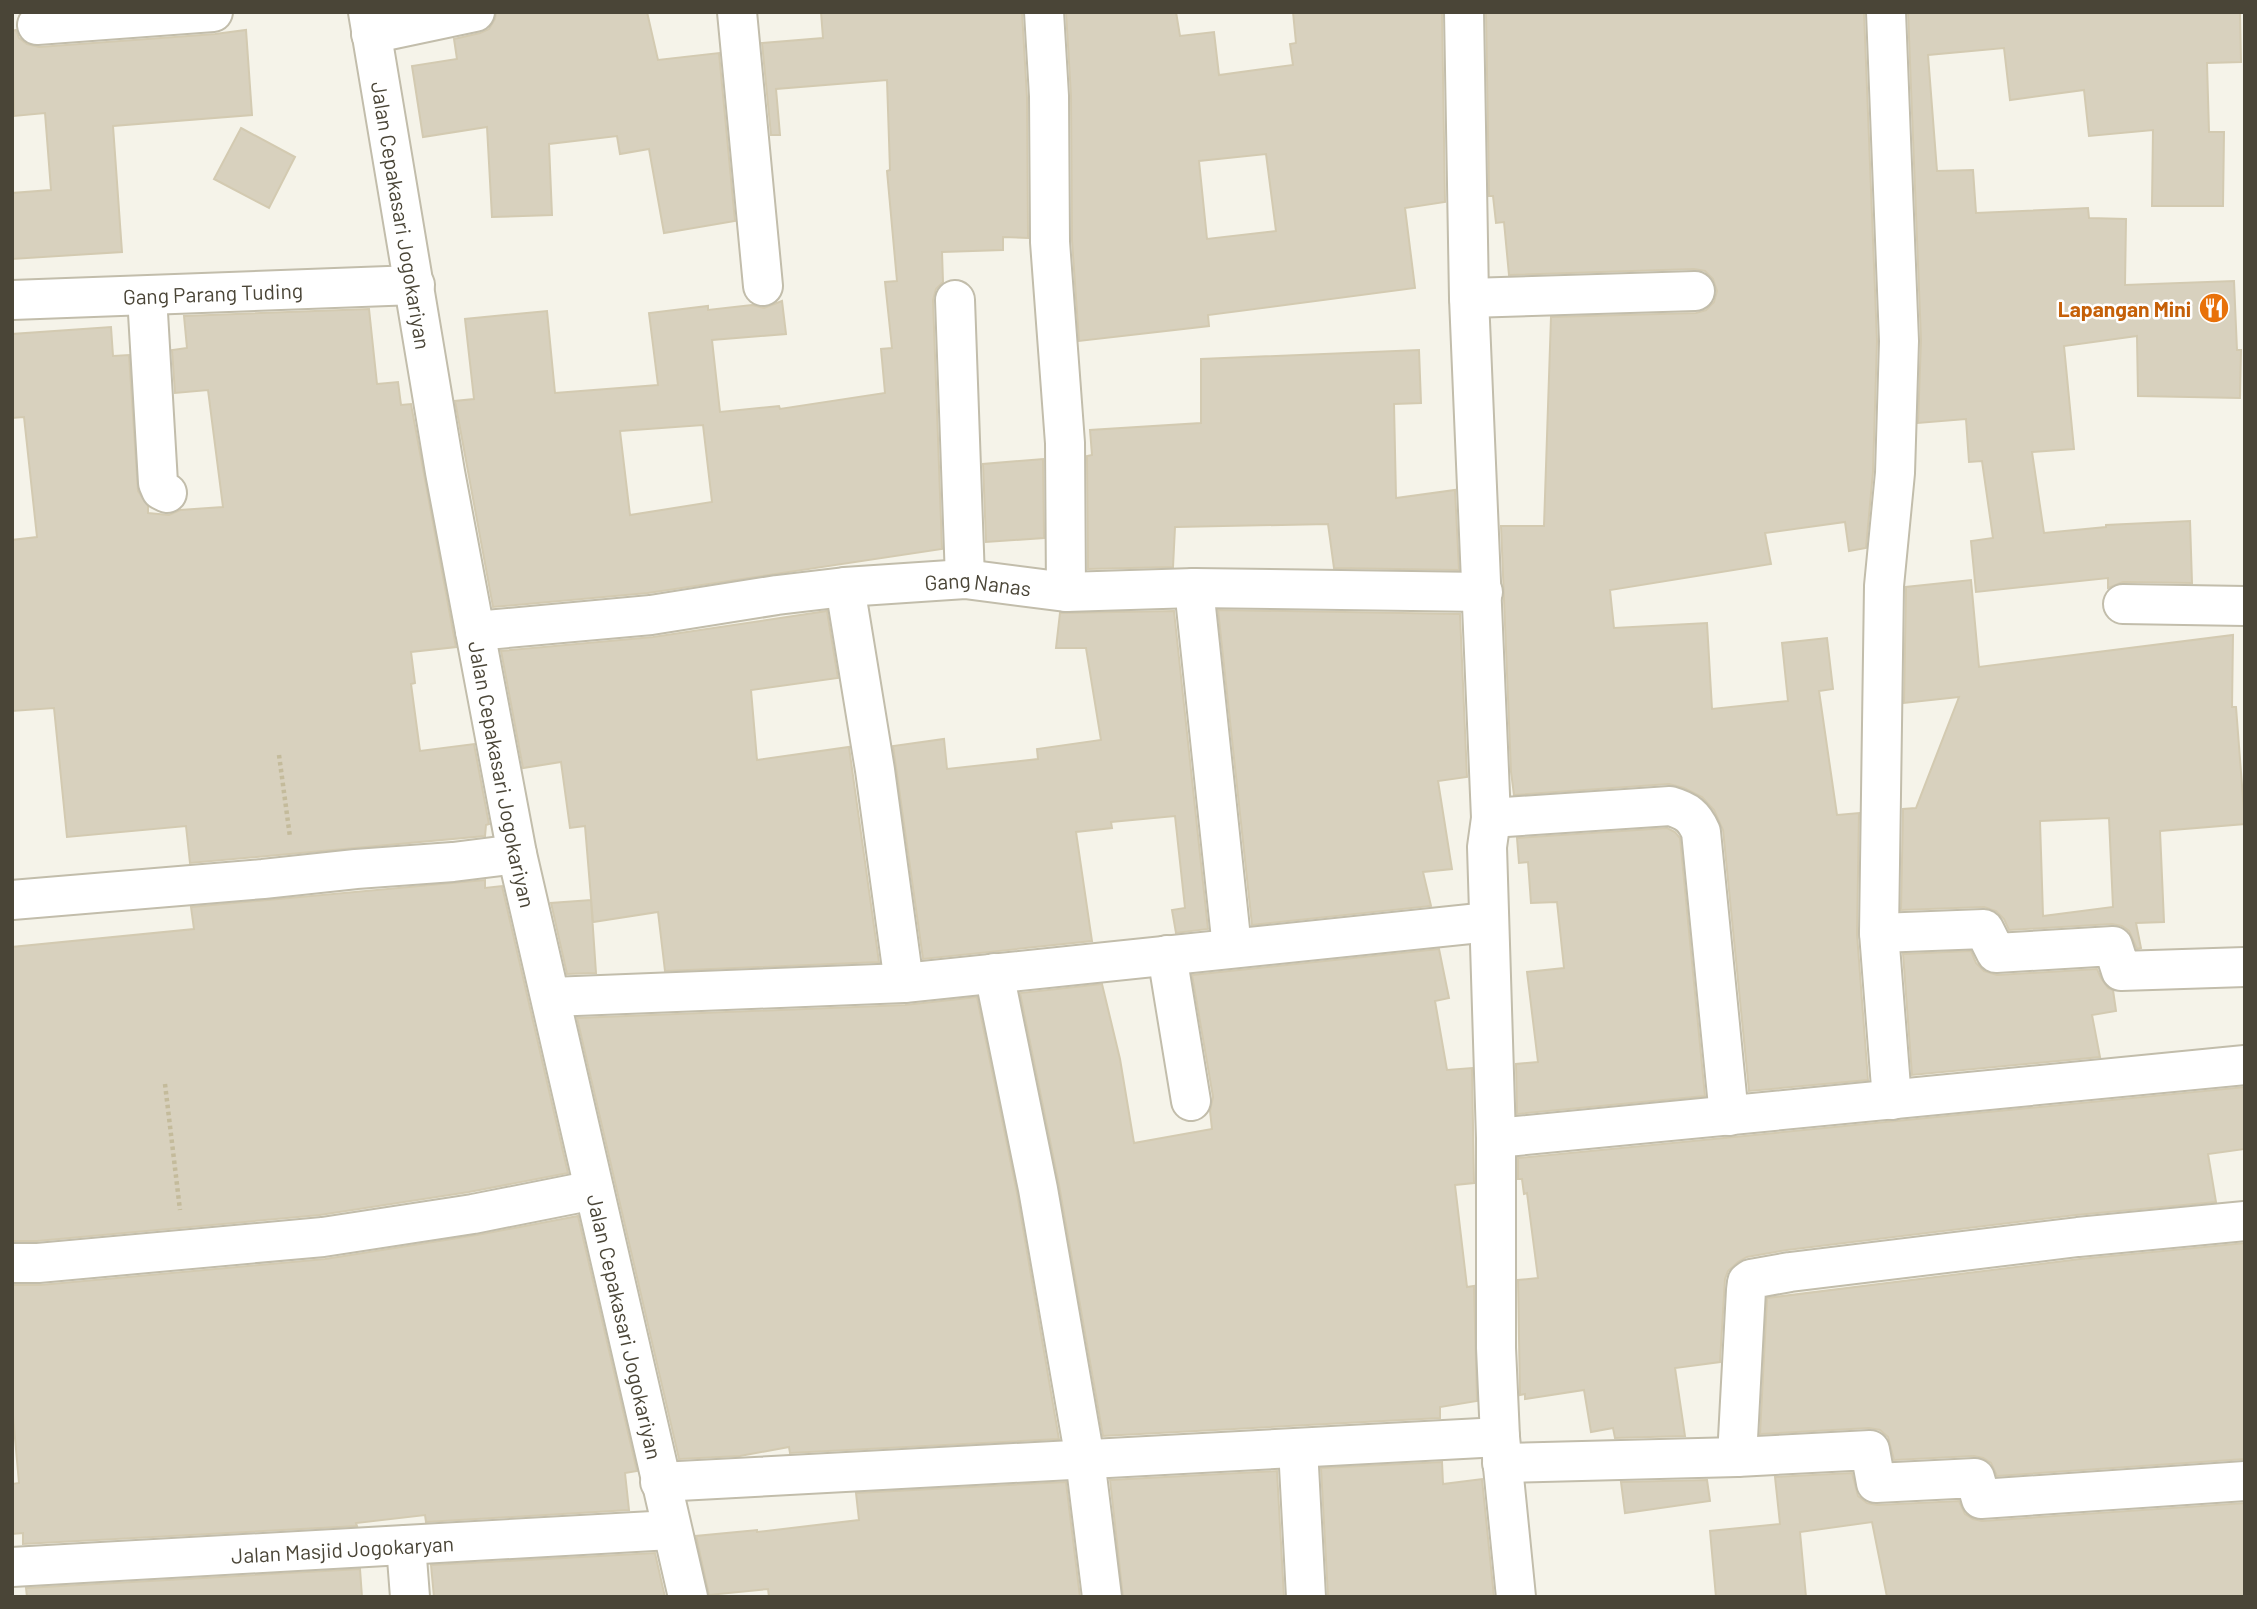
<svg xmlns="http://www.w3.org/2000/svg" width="2257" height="1609" viewBox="0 0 2257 1609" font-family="Barlow,sans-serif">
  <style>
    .building { fill: #d8d1be; stroke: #d3cab1; stroke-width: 2; fill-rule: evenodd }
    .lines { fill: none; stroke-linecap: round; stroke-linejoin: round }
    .minor-casing { stroke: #c2bdab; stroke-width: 42 }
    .path { stroke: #c4bb9b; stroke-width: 4.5; stroke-dasharray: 3.5 3.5; stroke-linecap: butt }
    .minor { stroke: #fff; stroke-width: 38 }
    .labels { text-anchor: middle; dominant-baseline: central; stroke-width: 5; stroke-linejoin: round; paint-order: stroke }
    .street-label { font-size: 21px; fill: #4a4537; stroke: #fff }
    .food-label { font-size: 21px; font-weight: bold; fill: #c56008; stroke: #fff; text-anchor: end }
  </style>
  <rect width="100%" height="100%" fill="#f5f3e9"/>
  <!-- building -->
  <path class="building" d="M 496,12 L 647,12 L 658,60 L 719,53 L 735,221 L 664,233 L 649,149 L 620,154 L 617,136 L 549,144 L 552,215 L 492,217 L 487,127 L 423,137 L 412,66 L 457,59 L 454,39 L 480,33 L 489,29 L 495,19 Z
    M 821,12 L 1022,12 L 1027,97 L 1028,238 L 1003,237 L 1003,250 L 942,252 L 943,282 L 936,289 L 933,300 L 942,549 L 648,593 L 493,607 L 455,401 L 474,399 L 465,319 L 547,311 L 555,393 L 658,385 L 649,313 L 708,306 L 708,310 L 752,305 L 764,308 L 782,301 L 786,334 L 712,340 L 720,412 L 779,406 L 780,409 L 885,393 L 881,349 L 892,348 L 885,282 L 897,281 L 887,171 L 890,170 L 887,80 L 776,89 L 780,135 L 771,135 L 762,43 L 823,38 ZM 703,425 L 712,502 L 630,515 L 620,431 Z
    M 1066,12 L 1176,12 L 1180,36 L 1214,32 L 1219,75 L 1293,65 L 1290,44 L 1296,43 L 1293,12 L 1442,12 L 1445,202 L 1405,208 L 1415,288 L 1208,315 L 1209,326 L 1079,341 L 1072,241 L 1071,96 ZM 1266,154 L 1276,231 L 1207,239 L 1199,161 Z
    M 1486,12 L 1864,12 L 1877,341 L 1873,472 L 1866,548 L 1849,551 L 1845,522 L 1765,533 L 1771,564 L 1610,590 L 1614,628 L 1707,623 L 1712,709 L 1788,701 L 1782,643 L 1827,638 L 1833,689 L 1819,691 L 1837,815 L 1859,813 L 1857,934 L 1868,1080 L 1749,1091 L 1723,830 L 1714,810 L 1702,797 L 1684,788 L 1669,784 L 1514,795 L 1511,772 L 1501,526 L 1544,526 L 1551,317 L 1696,313 L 1706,310 L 1714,302 L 1717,291 L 1713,279 L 1705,271 L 1694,269 L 1509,275 L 1504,222 L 1496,223 L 1493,196 L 1489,196 Z
    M 1908,12 L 2240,12 L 2241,62 L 2207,63 L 2209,132 L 2224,132 L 2223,206 L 2152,206 L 2153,130 L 2089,136 L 2084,90 L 2010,100 L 2004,48 L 1928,55 L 1937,171 L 1973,170 L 1976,213 L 2088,208 L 2089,218 L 2126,219 L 2125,285 L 2234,281 L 2237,350 L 2241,350 L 2240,398 L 2138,396 L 2137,336 L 2064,346 L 2074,449 L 2032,452 L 2044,533 L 2106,527 L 2106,525 L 2190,521 L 2192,583 L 2123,582 L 2108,588 L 2108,578 L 1976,592 L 1971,541 L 1993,538 L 1982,461 L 1969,462 L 1966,419 L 1918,423 L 1921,340 Z
    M 16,30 L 19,38 L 27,44 L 39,47 L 215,34 L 246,30 L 252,115 L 113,126 L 122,252 L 12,259 L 12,193 L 51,190 L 45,113 L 14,116 L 12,31 Z
    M 241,128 L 295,157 L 269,208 L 214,179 Z
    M 369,309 L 377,384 L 398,382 L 401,405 L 411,404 L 456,647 L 411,652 L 415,683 L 411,684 L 420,751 L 474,744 L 489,824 L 486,825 L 485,836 L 190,863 L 186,826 L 67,837 L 54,708 L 12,711 L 12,540 L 37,537 L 24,417 L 12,418 L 12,334 L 111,327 L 113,356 L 129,355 L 138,491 L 148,506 L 148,513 L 169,515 L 180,510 L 223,507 L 208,390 L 175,393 L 172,350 L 187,348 L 184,316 Z
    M 1419,350 L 1421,403 L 1394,404 L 1396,498 L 1455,490 L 1459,570 L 1334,568 L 1328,524 L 1175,527 L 1173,567 L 1088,569 L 1087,456 L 1092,455 L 1090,430 L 1201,423 L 1201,359 Z
    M 1043,459 L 1044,538 L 986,542 L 983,464 Z
    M 1971,580 L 1979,667 L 2233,635 L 2232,707 L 2236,707 L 2245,824 L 2160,831 L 2164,922 L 2136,923 L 2141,948 L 2137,949 L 2129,931 L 2122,926 L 2112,924 L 2009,930 L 2004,919 L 1996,911 L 1984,907 L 1901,910 L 1903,809 L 1916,808 L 1959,697 L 1904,703 L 1906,587 ZM 2109,818 L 2113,907 L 2043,916 L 2040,821 Z
    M 1218,610 L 1460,614 L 1467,777 L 1438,781 L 1452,869 L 1423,872 L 1431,906 L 1252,925 Z
    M 827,611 L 838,678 L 751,690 L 757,760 L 849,747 L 879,962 L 665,971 L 658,912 L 593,922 L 585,826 L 570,828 L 561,762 L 523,768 L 501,651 L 653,637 Z
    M 1174,611 L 1208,929 L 1176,933 L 1172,910 L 1185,908 L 1175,816 L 1111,822 L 1112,828 L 1076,832 L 1092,941 L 923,959 L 893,746 L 944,739 L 947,769 L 1038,759 L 1037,749 L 1101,740 L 1086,648 L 1056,648 L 1060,613 Z
    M 1667,828 L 1675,832 L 1680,838 L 1705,1096 L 1517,1114 L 1516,1064 L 1538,1062 L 1527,972 L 1564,968 L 1557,902 L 1531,903 L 1528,862 L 1519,863 L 1517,838 Z
    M 485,880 L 485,888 L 502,886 L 568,1173 L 469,1192 L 320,1215 L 37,1241 L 12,1241 L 12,947 L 194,929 L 191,907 Z
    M 591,900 L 596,973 L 567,974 L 551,903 Z
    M 1439,949 L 1449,998 L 1435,1001 L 1447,1070 L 1472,1068 L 1474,1183 L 1455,1185 L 1467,1287 L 1474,1286 L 1477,1401 L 1440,1407 L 1440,1418 L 1103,1436 L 1059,1185 L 1020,993 L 1102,984 L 1120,1059 L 1134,1143 L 1212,1129 L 1210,1111 L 1213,1097 L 1192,975 Z
    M 1971,951 L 1976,963 L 1984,971 L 1997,975 L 2097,969 L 2101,978 L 2108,988 L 2113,990 L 2116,1011 L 2092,1015 L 2100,1057 L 1912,1075 L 1903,954 Z
    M 977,997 L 1017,1193 L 1059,1439 L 790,1453 L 789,1447 L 740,1456 L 679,1459 L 577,1018 L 905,1005 Z
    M 2245,1087 L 2245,1149 L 2208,1154 L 2216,1202 L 2076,1215 L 1787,1250 L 1747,1257 L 1738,1262 L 1728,1271 L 1725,1279 L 1720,1362 L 1675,1368 L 1685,1436 L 1615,1438 L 1613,1428 L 1591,1432 L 1584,1390 L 1525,1399 L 1525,1394 L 1520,1395 L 1518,1280 L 1538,1278 L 1527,1193 L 1524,1194 L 1522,1179 L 1518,1179 L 1518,1158 Z
    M 578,1216 L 637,1471 L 625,1473 L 629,1510 L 426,1522 L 425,1515 L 356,1523 L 357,1526 L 23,1544 L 23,1533 L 12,1534 L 12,1484 L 19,1483 L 12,1405 L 12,1285 L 40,1285 L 325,1259 L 477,1235 Z
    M 2245,1243 L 2245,1459 L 1997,1476 L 1991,1463 L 1983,1458 L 1974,1456 L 1894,1460 L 1888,1437 L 1880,1430 L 1869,1428 L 1760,1434 L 1767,1298 L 2080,1259 Z
    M 1442,1462 L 1443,1484 L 1482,1479 L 1494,1597 L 1328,1597 L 1321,1468 Z
    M 1277,1471 L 1284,1597 L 1123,1597 L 1110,1480 Z
    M 1852,1473 L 1858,1496 L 1867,1503 L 1877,1505 L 1959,1501 L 1965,1514 L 1973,1519 L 1982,1521 L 2245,1503 L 2245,1597 L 1887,1597 L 1872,1522 L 1800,1532 L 1806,1597 L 1716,1597 L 1710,1531 L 1780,1524 L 1775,1477 Z
    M 1707,1480 L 1710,1501 L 1625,1513 L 1621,1482 Z
    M 1066,1482 L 1080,1597 L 769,1597 L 768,1589 L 709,1595 L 696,1536 L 757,1530 L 757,1532 L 859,1520 L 856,1493 Z
    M 655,1553 L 665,1597 L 434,1597 L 431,1565 Z
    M 360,1569 L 362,1597 L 27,1597 L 26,1588 Z"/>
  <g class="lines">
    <!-- minor casing -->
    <g class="minor-casing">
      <g id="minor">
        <path id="s1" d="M 368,12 L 445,472 L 517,854 L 688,1597"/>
        <path d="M 737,12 L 763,286"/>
        <path d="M 1044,12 L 1049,96 L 1050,242 L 1065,443 L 1066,592"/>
        <path d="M 1464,12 L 1469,298 L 1491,818 L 1487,847 L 1496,1138 L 1496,1348 L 1500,1437 L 1516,1597"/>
        <path d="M 1886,12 L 1899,341 L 1895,473 L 1884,586 L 1879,933 L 1892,1100"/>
        <path d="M 37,25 L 213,12"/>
        <path d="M 371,34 L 475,12"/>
        <path d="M 147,296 L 158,483 L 161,490 L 167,493"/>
        <path d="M 1469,298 L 1695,291"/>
        <path id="s2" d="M 12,300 L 415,285"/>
        <path d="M 955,300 L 965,579"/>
        <path d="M 845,587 L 875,770 L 904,983"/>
        <path d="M 1194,588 L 1232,948"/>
        <path d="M 2123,604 L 2245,606"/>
        <path id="s3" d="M 475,631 L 651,615 L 777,595 L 845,587 L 965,579 L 1066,592 L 1194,588 L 1483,592"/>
        <path d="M 1491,818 L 1670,806 C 1687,811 1694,816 1701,832 L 1729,1116"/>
        <path d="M 12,900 L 263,879 L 356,869 L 453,862 L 517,854"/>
        <path d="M 1879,933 L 1984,929 L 1996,953 L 2113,946 L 2121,971 L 2245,967"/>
        <path d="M 1167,955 L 1191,1101"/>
        <path d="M 994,973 L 1038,1189 L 1085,1459 L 1102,1597"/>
        <path d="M 551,997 L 904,983 L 1489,922"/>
        <path d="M 1496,1138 L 2245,1065"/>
        <path d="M 12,1263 L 38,1263 L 323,1237 L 473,1214 L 594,1190"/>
        <path d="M 1298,1448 L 1306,1597"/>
        <path d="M 1737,1457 L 1746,1290 L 1747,1282 L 1751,1279 L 1790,1272 L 2078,1237 L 2245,1221"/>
        <path d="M 1502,1463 L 1737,1457 L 1870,1450 L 1876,1483 L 1975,1478 L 1981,1499 L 2245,1481"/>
        <path d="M 660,1482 L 1500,1437"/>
        <path d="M 406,1545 L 410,1597"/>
        <path id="s4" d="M 12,1567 L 671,1530"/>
      </g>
    </g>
    <!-- path -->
    <path class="path" d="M 279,755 L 290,837
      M 165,1084 L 180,1210"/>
    <!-- minor -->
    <use href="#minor" class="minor"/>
  </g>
  <!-- icons -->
  <defs>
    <g id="restaurant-disc" transform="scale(1.575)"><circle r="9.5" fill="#e8710a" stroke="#fff"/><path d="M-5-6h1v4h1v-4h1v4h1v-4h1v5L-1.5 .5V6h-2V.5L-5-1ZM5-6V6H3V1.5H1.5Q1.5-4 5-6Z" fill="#fff"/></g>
  </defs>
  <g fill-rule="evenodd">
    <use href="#restaurant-disc" x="2214" y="308"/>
  </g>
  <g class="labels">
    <!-- street labels -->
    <g class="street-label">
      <text stroke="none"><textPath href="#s1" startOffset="206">Jalan Cepakasari Jogokariyan</textPath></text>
      <text stroke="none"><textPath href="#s2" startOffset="201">Gang Parang Tuding</textPath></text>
      <text stroke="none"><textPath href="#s3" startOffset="506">Gang Nanas</textPath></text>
      <text stroke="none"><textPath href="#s1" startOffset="774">Jalan Cepakasari Jogokariyan</textPath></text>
      <text stroke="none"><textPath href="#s1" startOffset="1340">Jalan Cepakasari Jogokariyan</textPath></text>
      <text stroke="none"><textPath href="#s4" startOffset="331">Jalan Masjid Jogokaryan</textPath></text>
    </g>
    <!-- food labels -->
    <g class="food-label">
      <text x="2191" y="308">Lapangan Mini</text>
    </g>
  </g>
  <!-- border -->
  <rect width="2257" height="1609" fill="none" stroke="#4a4537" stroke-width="28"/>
</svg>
